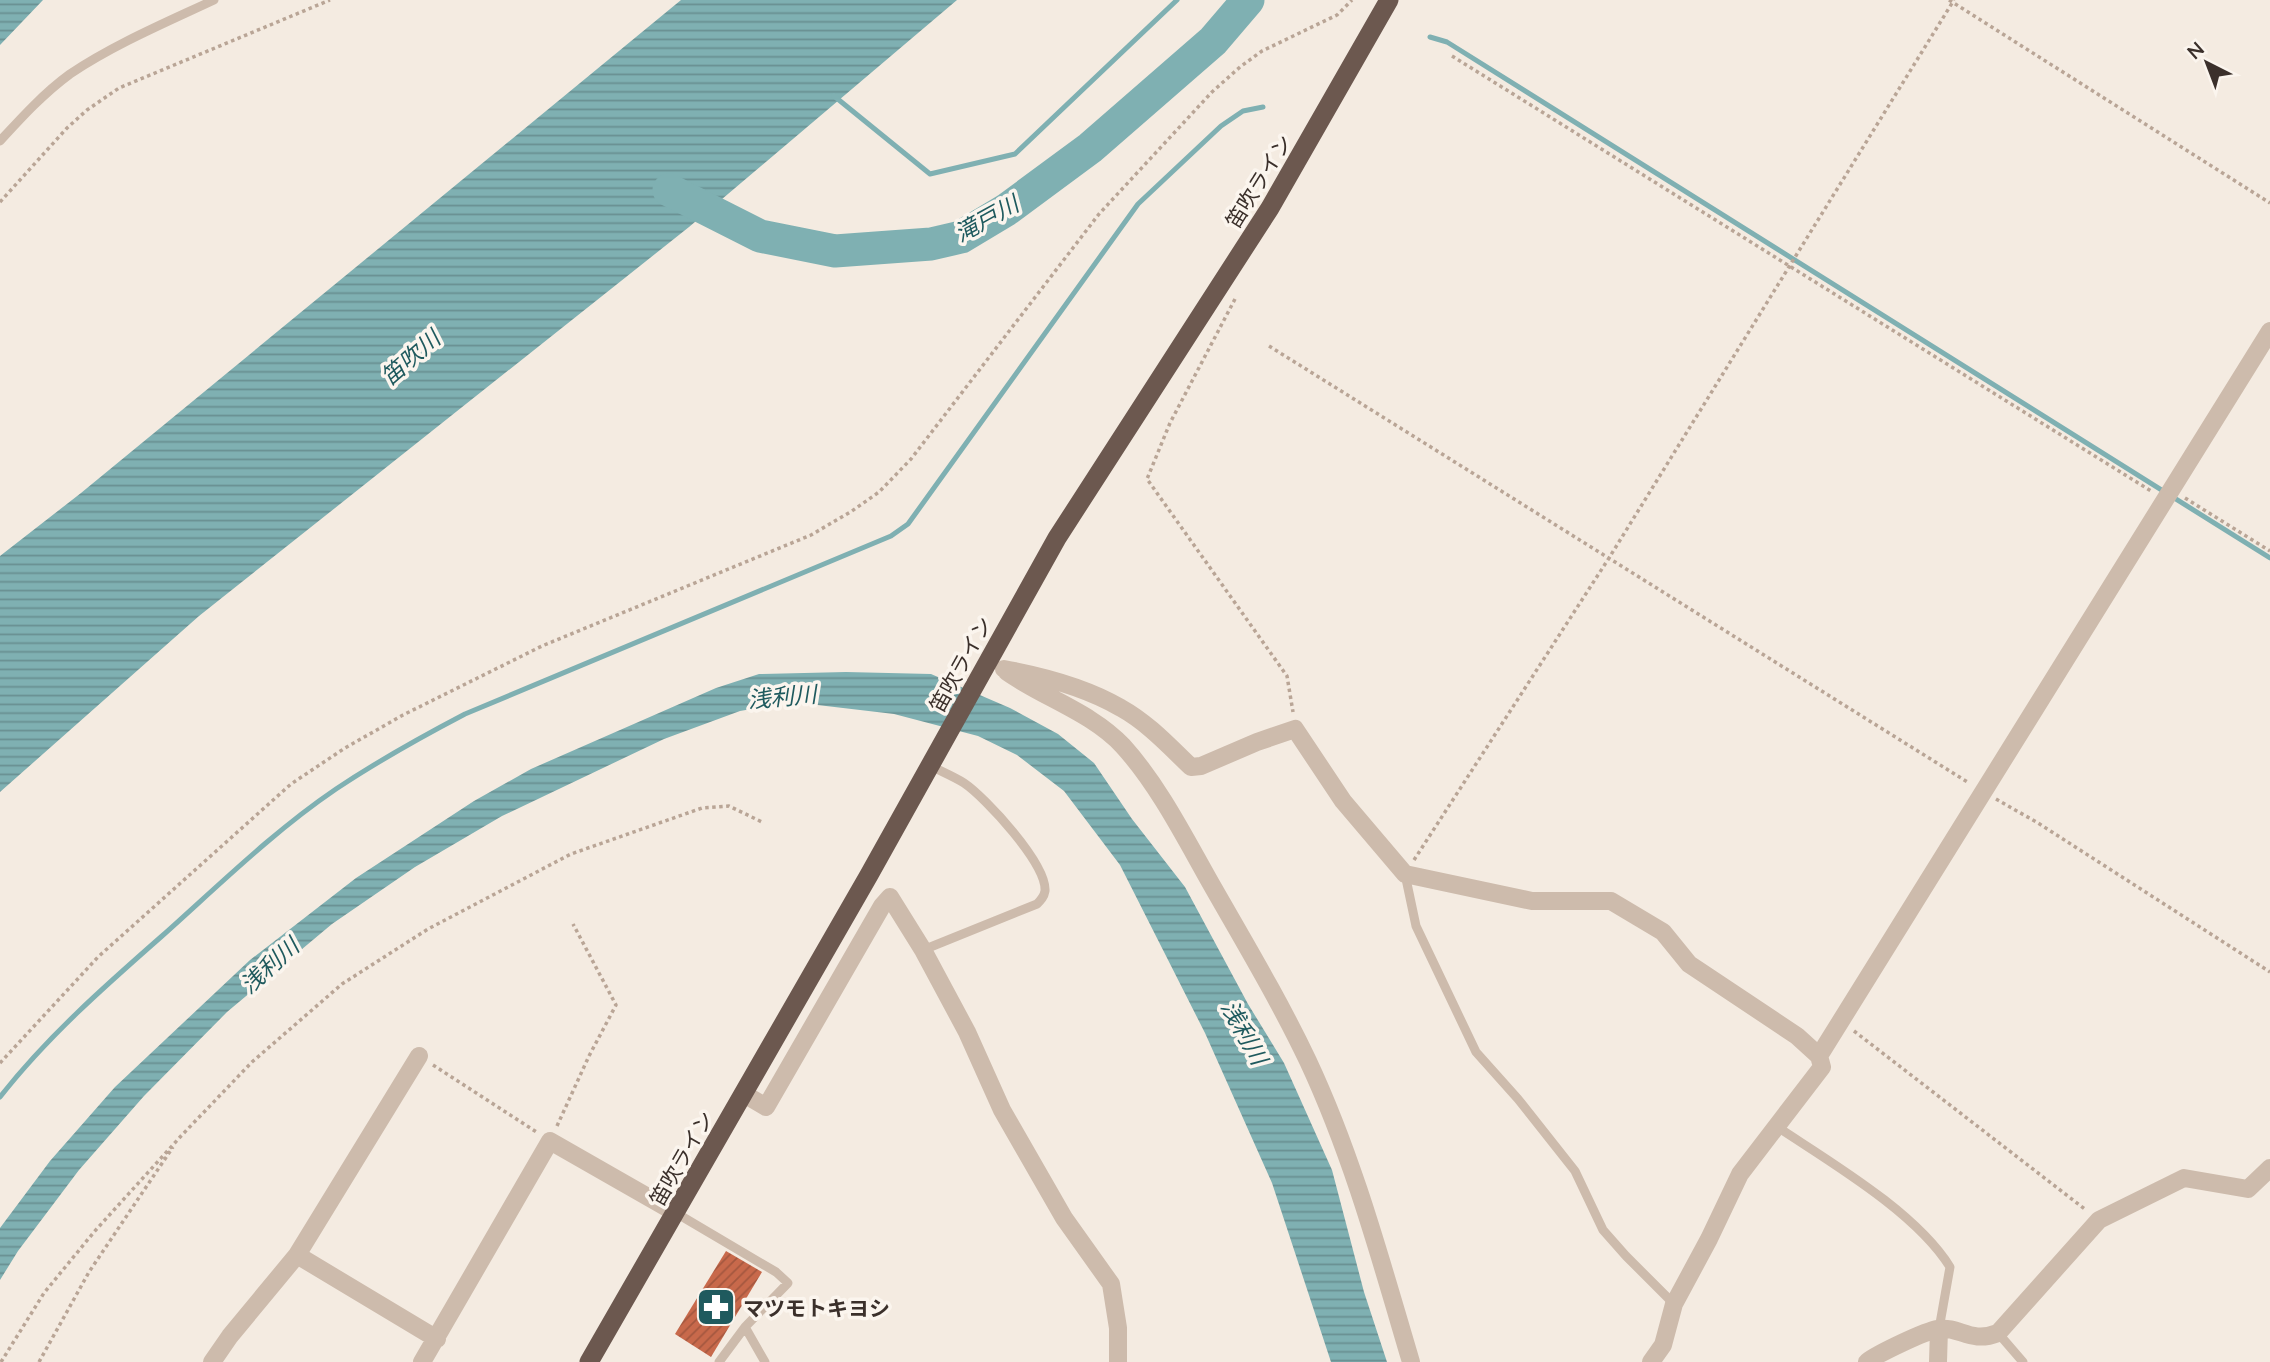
<svg xmlns="http://www.w3.org/2000/svg" width="2270" height="1362" viewBox="0 0 2270 1362" font-family="Lato,'Noto Sans JP',sans-serif">
  <style>
    .water { fill: url(#water-rules) }
    .lines { fill: none; stroke-linecap: round; stroke-linejoin: round }
    .stream { stroke: #7fb0b2; stroke-width: 5 }
    .river { stroke: #7fb0b2; stroke-width: 33 }
    .building { fill: url(#building-hatch) }
    .path { stroke: #b9a596; stroke-width: 3.5; stroke-dasharray: 3.5 3.5; stroke-linecap: butt }
    .service { stroke: #cdbbac; stroke-width: 9 }
    .minor { stroke: #cdbbac; stroke-width: 18 }
    .trunk { stroke: #6c584f; stroke-width: 19 }
    .labels { text-anchor: middle; dominant-baseline: central; stroke-width: 7; stroke-linejoin: round; paint-order: stroke }
    .street-label { font-size: 21px; fill: #3b302b; stroke: #fbf5ee }
    .poi-label { font-size: 21px; font-weight: bold; fill: #3b302b; stroke: #fbf5ee; text-anchor: start }
    .water-label { font-size: 23px; font-style: italic; fill: #1f5a5e; stroke: #fbf5ee }
  </style>
  <defs>
    <pattern id="water-rules" width="6" height="5" patternUnits="userSpaceOnUse" patternTransform="scale(1.75)"><rect width="6" height="5" fill="#7fb0b2"/><path d="M0 2.5h6" fill="none" stroke="#699091"/></pattern>
    <pattern id="building-hatch" width="6" height="6" patternUnits="userSpaceOnUse" patternTransform="scale(1.75)"><rect width="6" height="6" fill="#c8694b"/><path d="M-1 1l2-2M0 6l6-6M5 7l2-2" fill="none" stroke="#a4573f"/></pattern>
  </defs>
  <rect width="100%" height="100%" fill="#f4ebe1"/>
  <!-- water -->
  <path class="water" d="M 0,0 L 43,0 L 0,45 Z
    M 681,0 L 957,0 L 689,227 L 199,616 L 0,792 L 0,556 L 81,493 Z
    M 846,672 L 931,674 L 1010,708 L 1058,734 L 1094,763 L 1132,819 L 1185,887 L 1248,1004 L 1284,1063 L 1332,1170 L 1364,1292 L 1387,1362 L 1331,1362 L 1272,1183 L 1205,1033 L 1120,865 L 1064,791 L 1017,755 L 978,736 L 894,714 L 792,702 L 740,711 L 664,739 L 502,816 L 415,867 L 332,924 L 227,1012 L 144,1096 L 79,1170 L 18,1251 L 0,1280 L 0,1228 L 50,1161 L 115,1087 L 250,960 L 356,878 L 474,801 L 531,769 L 716,688 L 759,674 Z"/>
  <g class="lines">
    <!-- stream -->
    <path class="stream" d="M 1430,37 L 1447,42 L 2270,558
      M 834,96 L 930,174 L 1015,154 L 1177,0
      M 0,1097 C 47,1037 105,986 162,936 C 218,886 274,831 336,789 C 378,761 421,737 465,714 L 891,536 L 908,524 L 1138,204 L 1221,126 L 1243,111 L 1263,107"/>
    <!-- river -->
    <path class="river" d="M 669,190 L 760,236 L 835,251 L 931,244 L 961,237 L 1006,210 L 1090,148 L 1213,41 L 1248,0"/>
  </g>
  <!-- building -->
  <path class="building" d="M 726,1251 L 762,1272 L 711,1357 L 675,1334 Z"/>
  <g class="lines">
    <!-- path -->
    <path class="path" d="M 1949,0 L 2270,203
      M 1452,56 L 2151,491
      M 0,202 L 67,128 L 87,110 L 119,88 L 330,0
      M 1235,299 L 1170,423 L 1147,479 L 1287,676 L 1293,712
      M 1269,346 L 1969,783
      M 2185,498 L 2270,551
      M 1996,799 L 2038,823 L 2270,972
      M 1414,860 L 1609,558 L 1954,0
      M 1854,1031 L 2086,1210
      M 0,1063 L 98,957 L 291,784 L 345,748 L 403,715 L 542,646 L 811,535 L 852,511 L 879,492 L 911,459 L 1099,214 L 1212,92 L 1240,67 L 1262,51 L 1337,15 L 1352,0
      M 433,1065 L 538,1133
      M 557,1126 L 589,1056 L 616,1005 L 573,924
      M 1,1362 L 44,1293 L 94,1232 L 181,1136 L 252,1062 L 342,984 L 428,929 L 571,854 L 702,808 L 729,806 L 762,822
      M 39,1362 L 89,1272 L 173,1147"/>
    <!-- service -->
    <path class="service" d="M 0,141 C 22,117 44,93 70,74 C 115,44 165,23 214,0
      M 1405,874 L 1416,926 L 1476,1052 L 1518,1099 L 1575,1171 L 1603,1230 L 1626,1256 L 1674,1304
      M 923,950 L 1037,904 C 1041,900 1044,897 1045,891 C 1047,864 985,797 964,783 C 953,776 940,771 929,765
      M 1776,1126 C 1830,1162 1916,1212 1950,1267 L 1939,1329
      M 676,1213 L 776,1272 L 788,1283 L 745,1327 L 719,1362
      M 745,1327 L 765,1362
      M 1998,1333 L 2023,1362"/>
    <!-- minor -->
    <path class="minor" d="M 1004,669 C 1042,676 1087,688 1121,708 C 1148,723 1169,746 1191,767 L 1201,766 L 1257,742 L 1295,729 L 1343,801 L 1405,874 L 1532,901 L 1611,901 L 1663,932 L 1689,964 L 1797,1036 L 1819,1056 L 1822,1067 L 1740,1174 L 1709,1239 L 1674,1304 L 1663,1345 L 1651,1362
      M 1007,672 C 1044,698 1091,712 1123,746 C 1160,787 1186,840 1214,889 C 1246,945 1280,1002 1308,1061 C 1353,1157 1381,1261 1411,1362
      M 1819,1056 L 2270,331
      M 744,1094 L 766,1107 L 882,906 L 890,897 L 923,950 L 967,1032 L 1002,1110 L 1064,1218 L 1111,1284 L 1118,1328 L 1118,1362
      M 297,1255 L 437,1339
      M 212,1362 L 230,1336 L 297,1255 L 419,1056
      M 422,1362 L 550,1141 L 676,1213
      M 1867,1362 C 1877,1354 1925,1331 1938,1329 C 1960,1326 1970,1344 1998,1333 L 2099,1220 L 2184,1178 L 2248,1189 L 2270,1168
      M 1938,1362 L 1939,1329"/>
    <!-- trunk -->
    <path class="trunk" d="M 589,1362 L 869,875 L 1057,538 L 1270,208 L 1389,0"/>
  </g>
  <!-- icons -->
  <defs>
    <g id="pharmacy-square" transform="scale(2.0125)"><rect x="-9" y="-9" width="18" height="18" rx="4" fill="#1f5a5e" stroke="#fbf5ee"/><path d="M-2-6h4v4h4v4h-4v4h-4v-4h-4v-4h4Z" fill="#fff"/></g>
  </defs>
  <g fill-rule="evenodd">
    <use href="#pharmacy-square" x="716" y="1307"/>
  </g>
  <g class="labels">
    <!-- street labels -->
    <g class="street-label">
      <text transform="translate(1258 181) rotate(-58)">笛吹ライン</text>
      <text transform="translate(960 664) rotate(-61)">笛吹ライン</text>
      <text transform="translate(681 1158) rotate(-60)">笛吹ライン</text>
    </g>
    <!-- poi labels -->
    <g class="poi-label">
      <text x="743" y="1307">マツモトキヨシ</text>
    </g>
    <!-- water labels -->
    <g class="water-label">
      <text transform="translate(986 218) rotate(-29)">滝戸川</text>
      <text transform="translate(410 357) rotate(-41)">笛吹川</text>
      <text transform="translate(782 696) rotate(-5)">浅利川</text>
      <text transform="translate(269 965) rotate(-42)">浅利川</text>
      <text transform="translate(1245 1032) rotate(61)">浅利川</text>
    </g>
  </g>
  <!-- north arrow -->
  <g transform="translate(2207 63) rotate(318)" stroke="#fbf5ee" stroke-width="5" paint-order="stroke">
  <path d="M0-5L12 26L0 18L-12 26Z" fill="#3b302b"/>
  <text y="-10" font-size="19" font-weight="bold" text-anchor="middle" fill="#3b302b">N</text>
  </g>
</svg>
